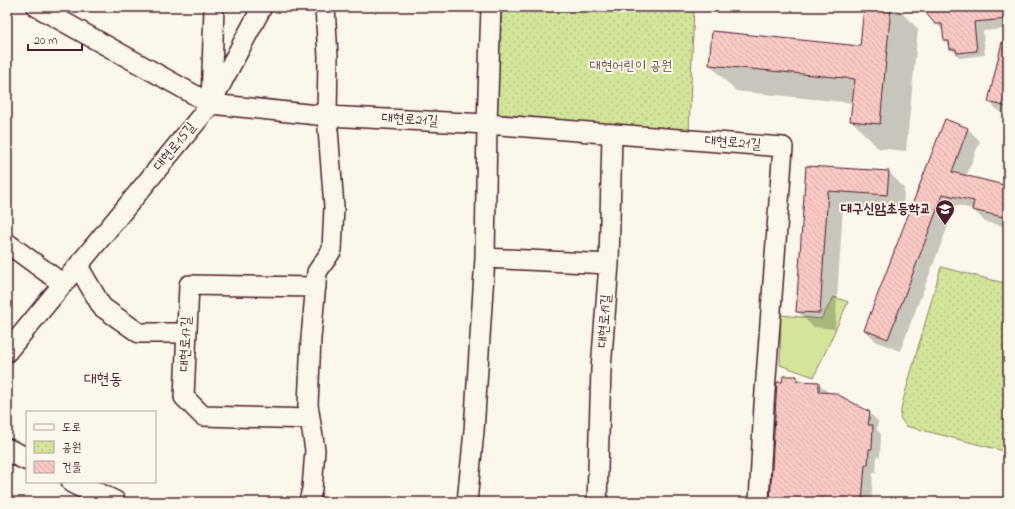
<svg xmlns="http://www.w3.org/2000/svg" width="1015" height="509" viewBox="0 0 1015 509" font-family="'Indie Flower','Poor Story',sans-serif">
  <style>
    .green { fill: #d2e59a; stroke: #8e8262 }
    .park { fill: url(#park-dots); stroke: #8e8262 }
    .shadow { fill: #0003 }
    .building { fill: url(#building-back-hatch); stroke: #4a1f2b }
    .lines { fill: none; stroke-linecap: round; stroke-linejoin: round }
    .street-casing { stroke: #4a1f2b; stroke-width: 22 }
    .secondary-casing { stroke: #4a1f2b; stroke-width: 25 }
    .street { stroke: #fbf7ec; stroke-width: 19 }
    .secondary { stroke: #fbf7ec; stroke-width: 22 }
    .labels { text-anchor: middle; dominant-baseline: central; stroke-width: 4; stroke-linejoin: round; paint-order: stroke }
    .park-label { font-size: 14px; fill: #6c5047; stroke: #fbf7ec }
    .street-label { font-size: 14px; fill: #4a1f2b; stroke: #fbf7ec }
    .poi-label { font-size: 14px; font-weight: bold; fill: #4a1f2b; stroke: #fbf7ec; text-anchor: end }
    .quarter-label { font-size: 16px; fill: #4a1f2b; stroke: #fbf7ec }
  </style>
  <defs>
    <pattern id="park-dots" width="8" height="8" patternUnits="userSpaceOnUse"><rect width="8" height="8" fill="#d2e59a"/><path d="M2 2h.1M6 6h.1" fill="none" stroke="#b6c485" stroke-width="1.8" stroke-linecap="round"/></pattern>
    <pattern id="building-back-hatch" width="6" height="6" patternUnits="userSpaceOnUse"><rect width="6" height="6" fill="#fac9c6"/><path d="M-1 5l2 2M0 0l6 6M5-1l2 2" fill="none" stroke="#d8acaa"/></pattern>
  </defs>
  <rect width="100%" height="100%" fill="#fbf7ec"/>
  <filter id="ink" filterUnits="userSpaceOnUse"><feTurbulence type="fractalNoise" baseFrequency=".025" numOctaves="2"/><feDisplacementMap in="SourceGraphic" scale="8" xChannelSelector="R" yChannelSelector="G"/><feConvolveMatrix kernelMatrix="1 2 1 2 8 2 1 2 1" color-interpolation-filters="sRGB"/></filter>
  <g filter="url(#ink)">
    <!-- green -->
    <path class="green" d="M 834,297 L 848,302 L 814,377 L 780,365 L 781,315 L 821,319 Z"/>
    <!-- park -->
    <path class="park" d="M 502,7 L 694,7 L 689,131 L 496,114 Z
      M 941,267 L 1008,284 L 1008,452 L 906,426 L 900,418 L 902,404 Z"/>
    <!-- shadow -->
    <path class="shadow" d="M 727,7 L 801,7 L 801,11 Z
      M 865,7 L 896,7 L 918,29 L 906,151 L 878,148 L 852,121 L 853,103 L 736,91 L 710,65 L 861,47 Z
      M 923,7 L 1008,7 L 1008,43 L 1006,42 L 1005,29 L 983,31 L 985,55 L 960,58 L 945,41 L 944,32 L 936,23 Z
      M 1008,63 L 1008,115 L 1002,114 L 989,102 Z
      M 945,120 L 968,129 L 980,141 L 966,177 L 1008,187 L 1008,227 L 985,222 L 973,209 L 956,205 L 900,351 L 877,342 L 865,330 Z
      M 807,167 L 889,172 L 904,188 L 903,210 L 843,207 L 835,329 L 813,327 L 798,312 Z
      M 784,377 L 797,377 L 802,382 L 818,383 L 827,391 L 827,394 L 869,413 L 878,421 L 877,430 L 881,434 L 880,457 L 877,456 L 876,473 L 873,473 L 871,502 L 771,502 Z"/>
    <!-- building -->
    <path class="building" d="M 864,7 L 891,7 L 880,124 L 850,121 L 855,79 L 709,65 L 712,31 L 860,46 Z
      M 921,7 L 1008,7 L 1008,19 L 974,22 L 977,51 L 957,53 L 956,49 L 950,49 L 949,41 L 944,41 L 942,24 L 935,24 Z
      M 1002,42 L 1008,42 L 1008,107 L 988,102 Z
      M 945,119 L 968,128 L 952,172 L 1008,186 L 1008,218 L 972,210 L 974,201 L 943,194 L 888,339 L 864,330 Z
      M 806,166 L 889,171 L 887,195 L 828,191 L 820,313 L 796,312 Z
      M 783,376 L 797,376 L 797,381 L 819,382 L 819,392 L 835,393 L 870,412 L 868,425 L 873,425 L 872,449 L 869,449 L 868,465 L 865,465 L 862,502 L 835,501 L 835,502 L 770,502 L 777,382 L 782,382 Z"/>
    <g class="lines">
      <!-- street casing -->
      <g class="street-casing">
        <path id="street" d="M 37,7 L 211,104 L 327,116 L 487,124 L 783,147 L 764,405 L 759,502
          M 213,99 L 262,7
          M 7,243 L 63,284
          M 485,258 L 609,264
          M 78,266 L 102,307 L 139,333 L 186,333
          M 7,352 L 211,104 L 214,7
          M 310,419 L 203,416 L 184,397 L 189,285 L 316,287
          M 309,502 L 312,489 L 315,450 L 308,405 L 311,338 L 317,272 L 332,250 L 334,207 L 327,116 L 328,57 L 325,7
          M 467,502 L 474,431 L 485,258 L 487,124 L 491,7
          M 597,502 L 601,369 L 609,264 L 612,134"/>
      </g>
      <!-- secondary casing -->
      <g class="secondary-casing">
        <path id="secondary" d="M 7,450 L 27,459
          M 73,482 L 114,502"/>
      </g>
      <!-- street -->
      <use href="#street" class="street"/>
      <!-- secondary -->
      <use href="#secondary" class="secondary"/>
    </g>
  </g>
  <!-- icons -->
  <defs>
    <g id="school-pin" transform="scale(1)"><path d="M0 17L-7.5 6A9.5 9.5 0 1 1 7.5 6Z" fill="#4a1f2b" stroke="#fbf7ec"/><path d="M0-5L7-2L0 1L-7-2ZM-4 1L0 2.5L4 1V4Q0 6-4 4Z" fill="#fff"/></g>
  </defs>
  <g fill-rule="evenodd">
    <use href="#school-pin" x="945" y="209"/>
  </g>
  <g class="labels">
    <!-- park labels -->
    <g class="park-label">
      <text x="631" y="66">대현어린이 공원</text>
    </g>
    <!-- street labels -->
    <g class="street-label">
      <text transform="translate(410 120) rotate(3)">대현로21길</text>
      <text transform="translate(733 143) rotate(4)">대현로21길</text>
      <text transform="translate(175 147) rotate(-51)">대현로15길</text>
      <text transform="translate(605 321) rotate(-86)">대현로19길</text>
      <text transform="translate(186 344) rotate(-88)">대현로17길</text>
    </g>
    <!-- poi labels -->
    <g class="poi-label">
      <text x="931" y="209">대구신암초등학교</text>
    </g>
    <!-- quarter labels -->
    <g class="quarter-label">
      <text x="103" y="380">대현동</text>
    </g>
  </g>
  <!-- margin -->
  <rect width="1015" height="509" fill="none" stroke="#fbf7ec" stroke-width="24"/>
  <rect x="12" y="12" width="991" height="485" fill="none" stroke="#4a1f2b" stroke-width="1.5" filter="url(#ink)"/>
  <!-- legend -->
  <rect x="26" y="411" width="130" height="72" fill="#fbf7ec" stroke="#b4a19f"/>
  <rect x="34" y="424" width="20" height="6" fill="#fbf7ec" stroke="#b4a19f"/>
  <text x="62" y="431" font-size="12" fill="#4a1f2b">도로</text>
  <rect x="34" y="441" width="20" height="12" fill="url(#park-dots)" stroke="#b4a19f"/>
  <text x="62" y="451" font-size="12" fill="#4a1f2b">공원</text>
  <rect x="34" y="461" width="20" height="12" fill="url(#building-back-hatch)" stroke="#b4a19f"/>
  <text x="62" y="471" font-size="12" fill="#4a1f2b">건물</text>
  <!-- scale -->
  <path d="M28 44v6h54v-6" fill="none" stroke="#4a1f2b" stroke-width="2"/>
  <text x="34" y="44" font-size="12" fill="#4a1f2b" stroke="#fbf7ec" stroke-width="3" paint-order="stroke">20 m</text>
</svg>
